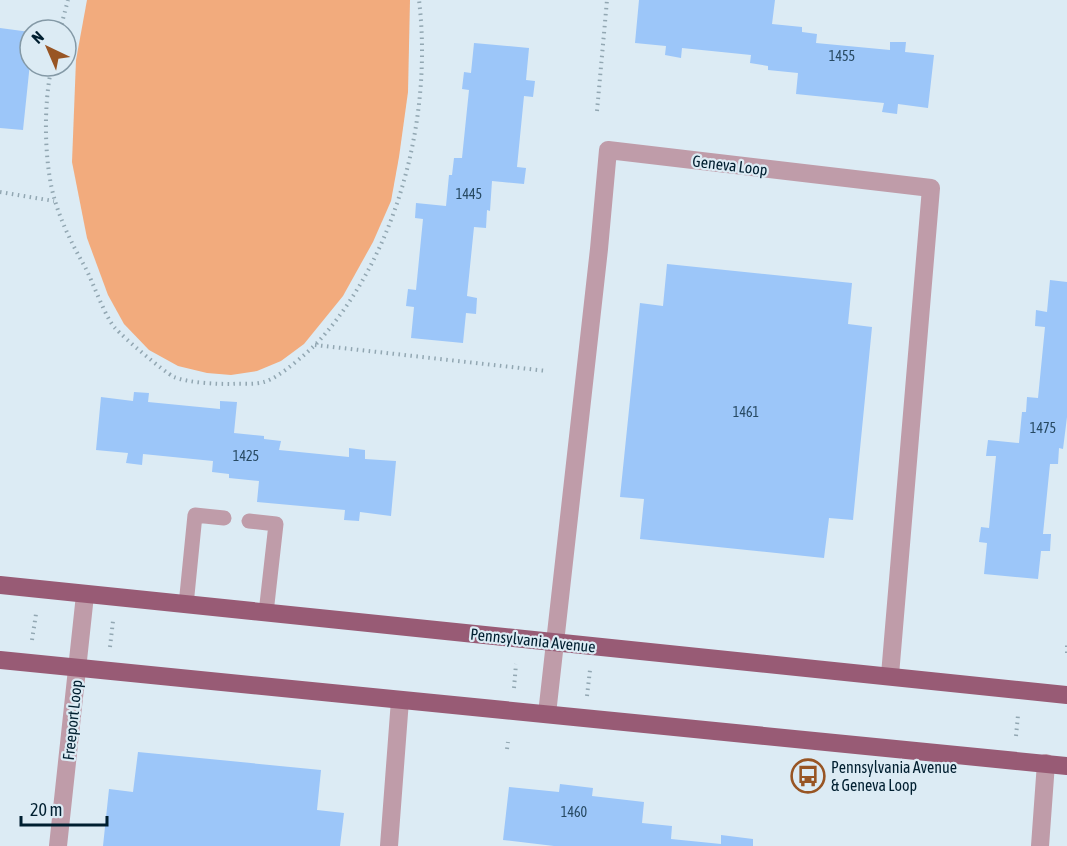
<svg xmlns="http://www.w3.org/2000/svg" width="1067" height="846" viewBox="0 0 1067 846" font-family="'Asap Condensed',sans-serif">
  <style>
    .green { fill: #f2ab7d }
    .building { fill: #9cc6f9 }
    .lines { fill: none; stroke-linecap: round; stroke-linejoin: round }
    .path { stroke: #92a7b2; stroke-width: 4; stroke-dasharray: 1.5 4.5; stroke-linecap: butt }
    .lane { stroke: #bf9ca9; stroke-width: 15 }
    .street { stroke: #bf9ca9; stroke-width: 18 }
    .primary { stroke: #985b75; stroke-width: 18 }
    .labels { text-anchor: middle; dominant-baseline: central; stroke-width: 4.5; stroke-linejoin: round; paint-order: stroke }
    .number-label { font-size: 14px; fill: #274962 }
    .street-label { font-size: 16px; fill: #001f30; stroke: #dcebf4 }
    .poi-label { font-size: 16px; fill: #001f30; stroke: #dcebf4; text-anchor: start }
  </style>
  <rect width="100%" height="100%" fill="#dcebf4"/>
  <!-- green -->
  <path class="green" d="M 87,0 L 410,0 L 408,92 L 399,157 L 391,201 L 373,242 L 343,296 L 304,344 L 281,361 L 257,371 L 231,375 L 207,373 L 178,366 L 149,350 L 124,324 L 108,295 L 87,238 L 72,162 L 76,60 Z"/>
  <!-- building -->
  <path class="building" d="M 639,0 L 775,0 L 772,24 L 802,27 L 802,32 L 817,34 L 816,43 L 890,50 L 890,42 L 906,42 L 905,52 L 934,55 L 928,108 L 898,104 L 897,114 L 882,112 L 884,103 L 796,94 L 798,73 L 768,70 L 768,66 L 750,63 L 751,55 L 682,48 L 681,58 L 665,55 L 666,46 L 635,43 Z
    M 0,28 L 30,32 L 30,63 L 23,130 L 0,128 Z
    M 474,43 L 529,48 L 526,80 L 535,81 L 533,97 L 524,96 L 517,167 L 526,168 L 524,184 L 492,181 L 490,211 L 487,210 L 486,228 L 474,227 L 467,296 L 477,298 L 476,314 L 466,313 L 463,343 L 411,338 L 414,307 L 406,306 L 408,289 L 416,290 L 423,219 L 415,218 L 416,203 L 446,206 L 449,175 L 452,175 L 454,158 L 462,158 L 469,90 L 462,89 L 464,72 L 471,73 Z
    M 667,264 L 852,283 L 848,324 L 872,327 L 853,520 L 829,518 L 824,558 L 640,539 L 644,499 L 620,497 L 640,303 L 663,306 Z
    M 1050,280 L 1067,282 L 1067,417 L 1063,449 L 1059,448 L 1058,464 L 1050,464 L 1043,534 L 1051,534 L 1050,551 L 1041,551 L 1038,579 L 984,574 L 987,543 L 979,542 L 981,527 L 989,528 L 996,456 L 986,456 L 988,440 L 1019,443 L 1022,412 L 1026,412 L 1027,397 L 1038,398 L 1045,327 L 1035,326 L 1036,310 L 1047,312 Z
    M 134,392 L 149,393 L 148,402 L 220,409 L 220,401 L 237,402 L 234,433 L 264,436 L 264,439 L 281,441 L 279,450 L 349,457 L 349,448 L 365,450 L 365,459 L 396,461 L 391,516 L 360,512 L 359,521 L 344,520 L 345,510 L 257,502 L 259,481 L 229,478 L 229,474 L 212,472 L 213,461 L 143,454 L 142,465 L 126,463 L 128,453 L 96,450 L 101,397 L 133,401 Z
    M 138,752 L 321,770 L 317,810 L 344,813 L 340,846 L 103,846 L 109,789 L 133,792 Z
    M 560,784 L 593,788 L 592,796 L 644,802 L 642,823 L 672,826 L 671,839 L 721,844 L 721,835 L 753,839 L 753,846 L 554,846 L 503,840 L 509,787 L 559,792 Z"/>
  <g class="lines">
    <!-- path -->
    <path class="path" d="M 60,30 L 68,0
      M 52,66 C 43,103 44,165 55,201 C 62,224 73,246 85,267 C 93,282 105,317 115,328 C 123,337 164,372 174,377 C 189,383 216,384 232,384 C 242,383 254,385 264,382 C 279,378 307,353 318,342 C 398,254 433,116 419,0
      M 597,111 L 607,0
      M 0,192 L 54,201
      M 315,345 L 547,371
      M 32,640 L 36,614
      M 110,647 L 113,621
      M 1067,653 L 1067,641
      M 514,688 L 516,664
      M 587,696 L 590,670
      M 1016,736 L 1018,715
      M 507,749 L 508,742"/>
    <!-- lane -->
    <path class="lane" d="M 249,521 L 276,524 L 266,613
      M 186,605 L 195,515 L 224,518"/>
    <!-- street -->
    <path class="street" d="M 547,714 L 599,249 L 608,150 L 931,188 L 890,675
      M 58,846 L 85,595
      M 389,846 L 400,700
      M 1040,846 L 1046,763"/>
    <!-- primary -->
    <path class="primary" d="M 0,585 L 1067,695
      M 0,660 L 1067,766"/>
  </g>
  <!-- icons -->
  <defs>
    <g id="bus-ring" transform="scale(1.725)"><circle r="9.5" fill="#dcebf4" stroke="#985524" stroke-width="1.5"/><path d="M-5-6H5V4H4V6H2V4H-2V6H-4V4H-5ZM-3.5-4V0h7V-4ZM-3.5 1.2v1.5H-2V1.2ZM2 1.2v1.5H3.5V1.2Z" fill="#985524"/></g>
  </defs>
  <g fill-rule="evenodd">
    <use href="#bus-ring" x="808" y="776"/>
  </g>
  <g class="labels">
    <!-- number labels -->
    <g class="number-label">
      <text x="842" y="56">1455</text>
      <text x="469" y="194">1445</text>
      <text x="746" y="412">1461</text>
      <text x="1043" y="428">1475</text>
      <text x="246" y="456">1425</text>
      <text x="574" y="812">1460</text>
    </g>
    <!-- street labels -->
    <g class="street-label">
      <text transform="translate(730 165) rotate(7)">Geneva Loop</text>
      <text transform="translate(533 640) rotate(6)">Pennsylvania Avenue</text>
      <text transform="translate(72 720) rotate(-84)">Freeport Loop</text>
    </g>
    <!-- poi labels -->
    <g class="poi-label">
      <text x="831" y="767">Pennsylvania Avenue<tspan x="831" dy="18">&amp; Geneva Loop</tspan></text>
    </g>
  </g>
  <!-- north arrow -->
  <g transform="translate(48 48) rotate(316)"><circle r="28" fill="#dcebf4" stroke="#8499a6" stroke-width="1.5"/>
  <path d="M0-4.5L10 22L0 15L-10 22Z" fill="#985524"/>
  <text y="-9" font-size="16" font-weight="bold" text-anchor="middle" fill="#001f30">N</text>
  </g>
  <!-- scale -->
  <path d="M21 816v9h86v-9" fill="none" stroke="#001f30" stroke-width="3"/>
  <text x="30" y="816" font-size="18" fill="#001f30" stroke="#dcebf4" stroke-width="4.5" paint-order="stroke">20 m</text>
</svg>
